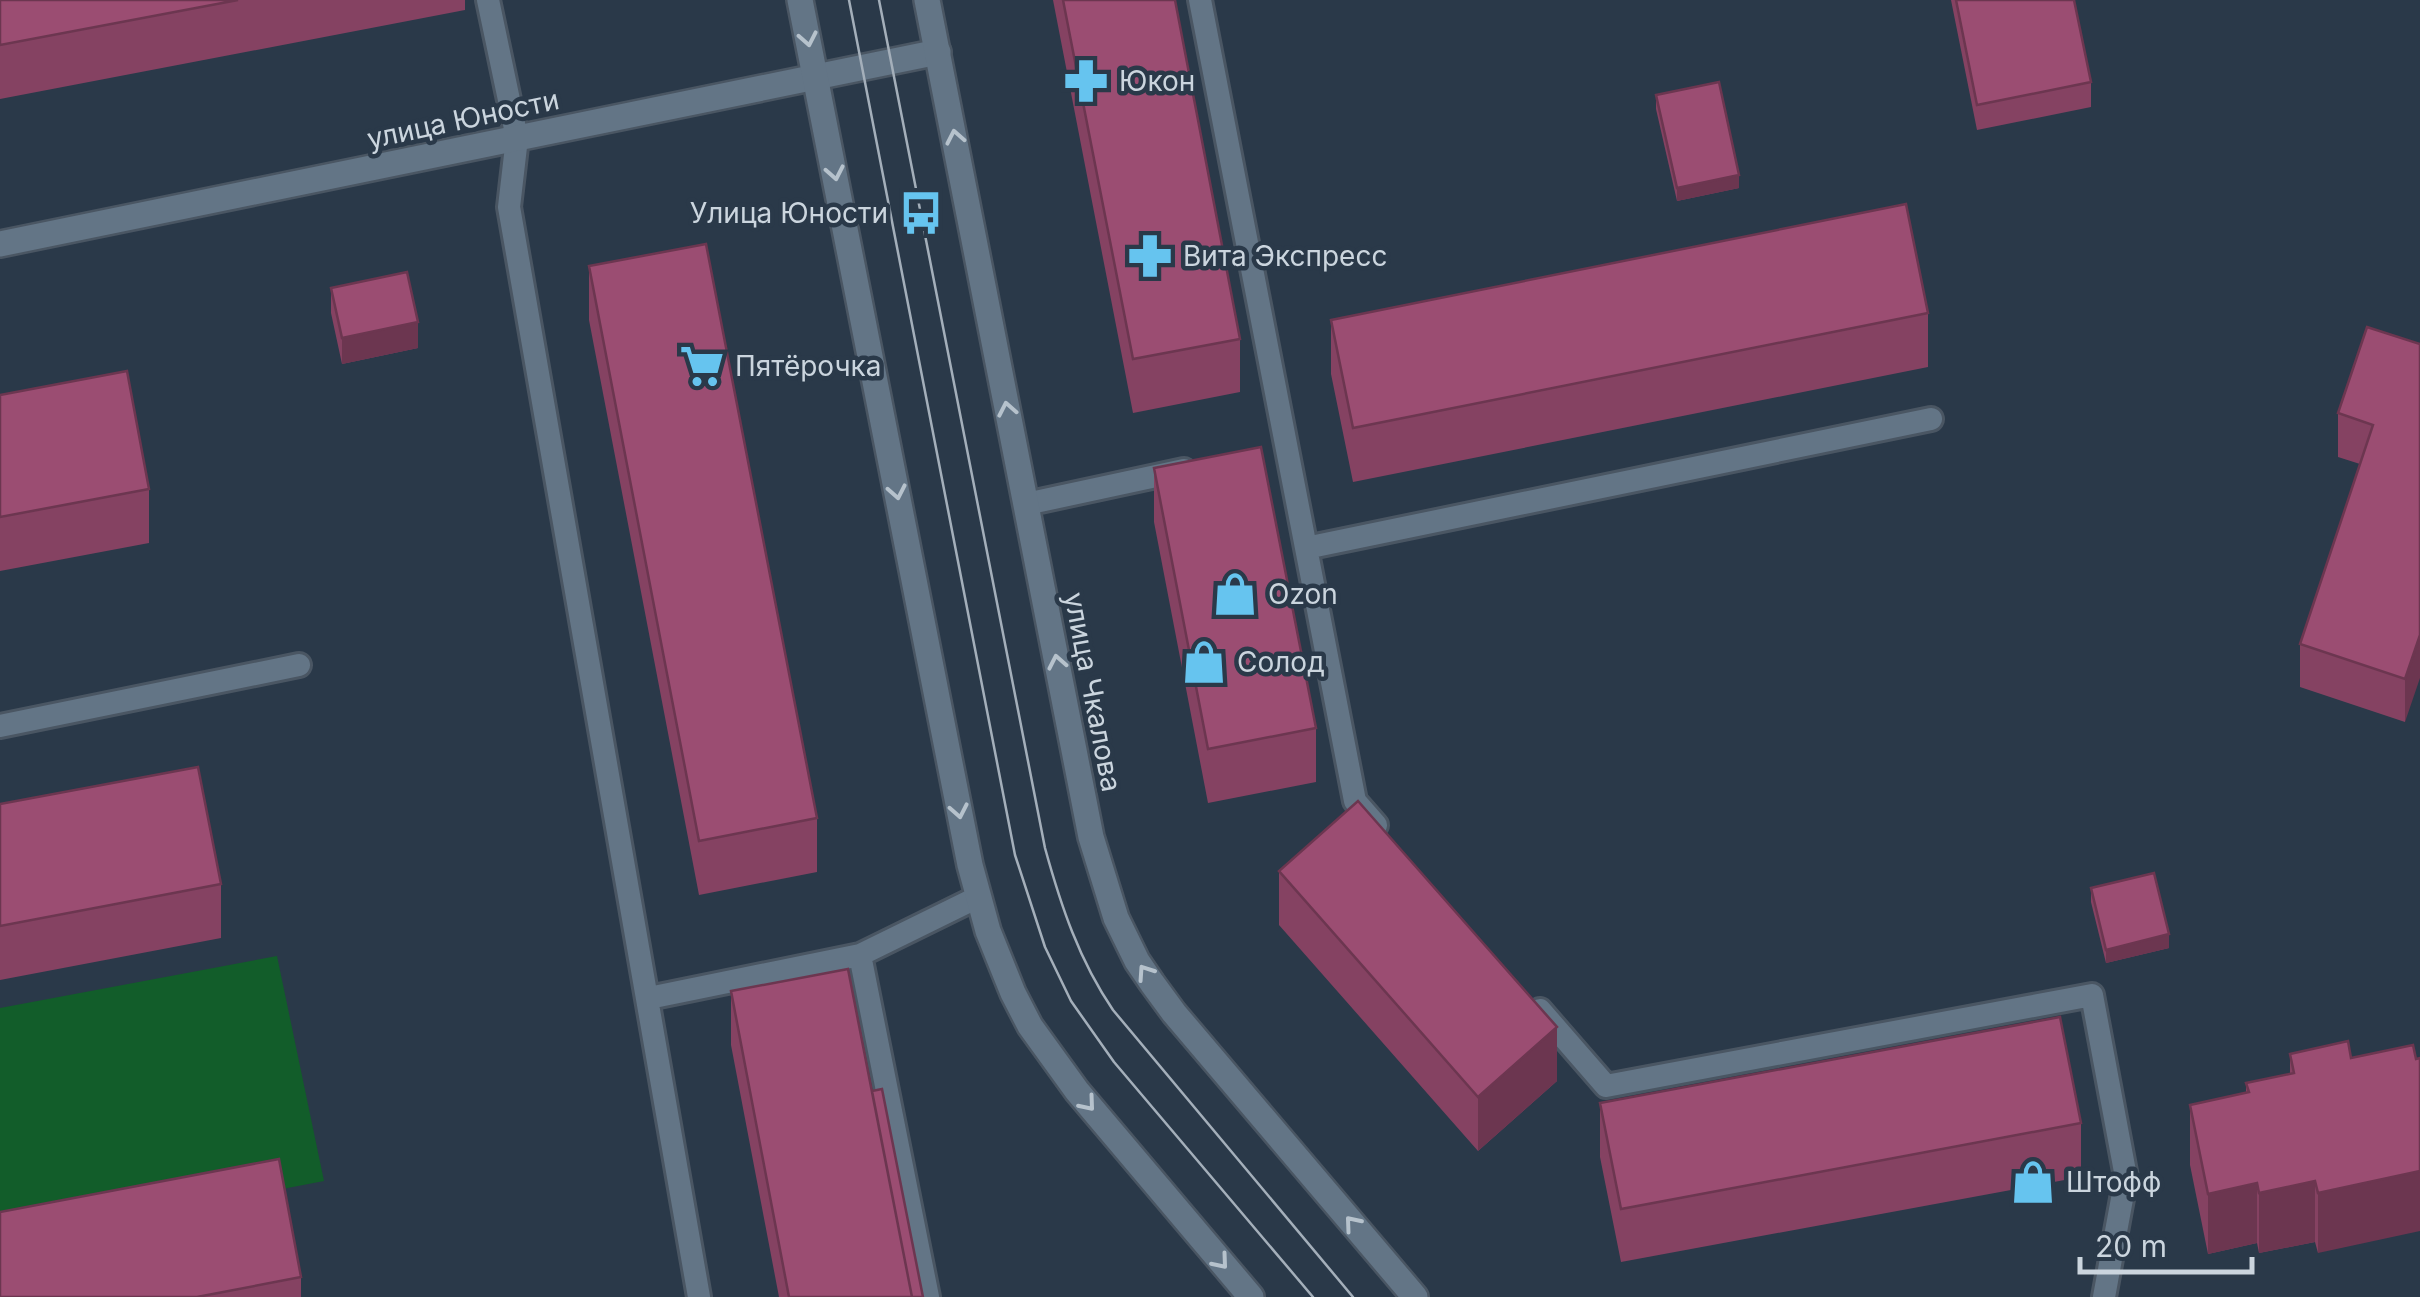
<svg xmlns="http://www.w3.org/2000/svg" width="2420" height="1297" viewBox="0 0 2420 1297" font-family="Inter,sans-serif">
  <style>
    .green { fill: #125d2a }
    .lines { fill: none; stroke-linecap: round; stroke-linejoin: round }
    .lane-casing { stroke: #4a5663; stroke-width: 28 }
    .street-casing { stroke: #4a5663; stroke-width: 30 }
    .secondary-casing { stroke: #4a5663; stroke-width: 30 }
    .lane { stroke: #637586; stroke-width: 22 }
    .street { stroke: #637586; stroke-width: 25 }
    .secondary { stroke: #637586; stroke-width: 25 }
    .tram { stroke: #a4afba; stroke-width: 2.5 }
    .wall { fill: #854262 }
    .shaded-wall { fill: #6c3650 }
    .building { fill: #9b4d72; stroke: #6c3650; stroke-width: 2.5 }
    .oneway { stroke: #b6c2cc }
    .labels { text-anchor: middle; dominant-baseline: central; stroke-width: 9; stroke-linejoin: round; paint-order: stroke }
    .poi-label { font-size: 28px; fill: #cbd5de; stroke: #2a3949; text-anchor: start }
    .street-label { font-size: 28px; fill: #cbd5de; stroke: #2a3949 }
  </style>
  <rect width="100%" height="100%" fill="#2a3949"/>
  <!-- green -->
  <path class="green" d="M 277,956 L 324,1181 L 0,1244 L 0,1008 Z"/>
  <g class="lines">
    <!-- lane casing -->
    <g class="lane-casing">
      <path id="lane" d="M 488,0 L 517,138 L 509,207 L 699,1297
        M 1200,0 L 1355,801 L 1376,825
        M 1026,504 L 1184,470
        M 1306,548 L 1931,419
        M 0,726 L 299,665
        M 649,998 L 860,955
        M 1540,1010 L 1606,1086 L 2092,995 L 2126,1177 L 2104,1297
        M 928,1297 L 860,955 L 978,897"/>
    </g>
    <!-- street casing -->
    <g class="street-casing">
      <path id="street" d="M 0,244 L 938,52"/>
    </g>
    <!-- secondary casing -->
    <g class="secondary-casing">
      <path id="secondary" d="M 800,0 L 970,865 L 988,931 L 1013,993 L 1030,1026 L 1077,1091 L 1251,1297
        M 927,0 L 1091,837 L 1116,918 L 1137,961 L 1152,983 L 1174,1013 L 1415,1297"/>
    </g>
    <!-- lane -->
    <use href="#lane" class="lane"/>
    <!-- street -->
    <use href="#street" class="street"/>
    <!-- secondary -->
    <use href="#secondary" class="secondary"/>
    <!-- tram -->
    <path class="tram" d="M 849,0 L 1015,855 L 1045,947 L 1071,1001 L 1114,1062 L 1313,1297
      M 879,0 L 1045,848 C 1061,906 1079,960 1113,1010 L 1353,1297"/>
  </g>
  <!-- wall -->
  <path class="wall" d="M 0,0 L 465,0 L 465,10 L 0,99 Z
    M 1053,0 L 1175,0 L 1240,339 L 1240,392 L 1133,413 Z
    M 1951,0 L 2074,0 L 2091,82 L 2091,107 L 1977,130 Z
    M 1656,95 L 1739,188 L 1677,201 L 1656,109 Z
    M 589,266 L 817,818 L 817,872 L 699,895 L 589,320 Z
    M 331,288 L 418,348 L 342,364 L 331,313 Z
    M 1928,313 L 1928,367 L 1353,482 L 1331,374 L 1331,320 Z
    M 2420,344 L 2405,722 L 2300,687 L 2300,644 L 2360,464 L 2338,457 L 2338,413 Z
    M 0,395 L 149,489 L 149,543 L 0,571 Z
    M 1154,468 L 1316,728 L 1316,782 L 1208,803 L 1154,522 Z
    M 0,804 L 221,884 L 221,938 L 0,980 Z
    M 1279,871 L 1557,1081 L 1478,1151 L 1279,925 Z
    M 2091,888 L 2169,948 L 2106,963 L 2091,902 Z
    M 731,991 L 872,1091 L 923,1297 L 779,1297 L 731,1045 Z
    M 2348,1041 L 2318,1253 L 2315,1242 L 2259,1253 L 2257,1243 L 2208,1254 L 2190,1165 L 2190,1105 L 2246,1093 L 2246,1083 L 2290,1074 L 2290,1054 Z
    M 1600,1103 L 2081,1123 L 2081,1177 L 1621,1262 L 1600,1157 Z
    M 301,1277 L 301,1297 L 0,1297 Z"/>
  <!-- shaded-wall -->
  <path class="shaded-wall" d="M 1739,175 L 1739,188 L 1677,201 L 1677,188 Z
    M 418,322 L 418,348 L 342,364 L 342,338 Z
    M 2420,635 L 2420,678 L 2405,722 L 2405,679 Z
    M 2169,934 L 2169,948 L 2106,963 L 2106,950 Z
    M 1557,1027 L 1557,1081 L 1478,1151 L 1478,1097 Z
    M 2420,1171 L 2420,1231 L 2318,1253 L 2318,1193 Z
    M 2315,1181 L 2315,1242 L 2259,1253 L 2259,1193 Z
    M 2257,1183 L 2257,1243 L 2208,1254 L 2208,1194 Z"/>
  <!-- building -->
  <path class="building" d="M 0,0 L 238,0 L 0,45 Z
    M 1063,0 L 1175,0 L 1240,339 L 1133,359 Z
    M 1956,0 L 2074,0 L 2091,82 L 1977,105 Z
    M 1719,82 L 1739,175 L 1677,188 L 1656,95 Z
    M 1906,204 L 1928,313 L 1353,428 L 1331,320 Z
    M 706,244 L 817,818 L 699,841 L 589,266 Z
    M 407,272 L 418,322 L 342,338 L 331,288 Z
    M 2367,327 L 2420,344 L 2420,635 L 2405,679 L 2300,644 L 2373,425 L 2338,413 Z
    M 127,371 L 149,489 L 0,517 L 0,395 Z
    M 1261,447 L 1316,728 L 1208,749 L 1154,468 Z
    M 198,767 L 221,884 L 0,926 L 0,804 Z
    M 1358,801 L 1557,1027 L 1478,1097 L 1279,871 Z
    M 2154,873 L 2169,934 L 2106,950 L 2091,888 Z
    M 848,969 L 912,1297 L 789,1297 L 731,991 Z
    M 2060,1017 L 2081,1123 L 1621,1209 L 1600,1103 Z
    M 2348,1041 L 2351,1058 L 2413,1045 L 2416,1059 L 2420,1058 L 2420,1171 L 2318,1193 L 2315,1181 L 2259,1193 L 2257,1183 L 2208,1194 L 2190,1105 L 2249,1092 L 2246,1083 L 2294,1073 L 2290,1054 Z
    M 882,1089 L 923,1297 L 912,1297 L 872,1091 Z
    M 279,1159 L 301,1277 L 197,1297 L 0,1297 L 0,1212 Z"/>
  <!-- one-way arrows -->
  <defs><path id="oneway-chevron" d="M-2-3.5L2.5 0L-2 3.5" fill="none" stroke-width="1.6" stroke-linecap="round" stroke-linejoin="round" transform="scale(2.5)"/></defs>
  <g class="oneway">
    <use href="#oneway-chevron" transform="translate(808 39) rotate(79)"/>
    <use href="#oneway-chevron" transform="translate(955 137) rotate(-101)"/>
    <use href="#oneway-chevron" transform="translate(835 173) rotate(79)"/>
    <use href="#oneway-chevron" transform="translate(1007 409) rotate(-101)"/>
    <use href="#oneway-chevron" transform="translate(897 492) rotate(79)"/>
    <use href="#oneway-chevron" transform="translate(1057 662) rotate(-101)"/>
    <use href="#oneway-chevron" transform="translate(959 811) rotate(79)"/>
    <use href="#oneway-chevron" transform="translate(1145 972) rotate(-124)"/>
    <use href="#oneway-chevron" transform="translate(1088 1104) rotate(50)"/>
    <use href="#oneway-chevron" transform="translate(1352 1223) rotate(-130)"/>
    <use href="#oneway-chevron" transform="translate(1221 1262) rotate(50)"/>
  </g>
  <!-- icons -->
  <defs>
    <g id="pharmacy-bare" transform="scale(3.45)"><path d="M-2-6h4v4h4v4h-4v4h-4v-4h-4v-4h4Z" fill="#66c4ef" stroke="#2a3949" stroke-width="2.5" paint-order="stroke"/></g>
    <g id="bus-bare" transform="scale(3.45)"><path d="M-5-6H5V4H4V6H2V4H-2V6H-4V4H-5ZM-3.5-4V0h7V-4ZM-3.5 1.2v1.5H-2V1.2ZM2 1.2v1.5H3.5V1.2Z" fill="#66c4ef" stroke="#2a3949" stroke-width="2.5" paint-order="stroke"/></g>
    <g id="supermarket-bare" transform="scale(3.45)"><path d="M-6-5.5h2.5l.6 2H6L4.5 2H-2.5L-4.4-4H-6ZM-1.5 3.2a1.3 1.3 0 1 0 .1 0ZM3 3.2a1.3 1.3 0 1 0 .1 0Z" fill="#66c4ef" stroke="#2a3949" stroke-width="2.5" paint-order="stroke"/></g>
    <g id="shop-bare" transform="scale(3.45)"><path d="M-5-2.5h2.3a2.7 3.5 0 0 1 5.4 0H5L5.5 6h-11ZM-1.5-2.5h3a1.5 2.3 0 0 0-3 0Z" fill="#66c4ef" stroke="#2a3949" stroke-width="2.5" paint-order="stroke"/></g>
  </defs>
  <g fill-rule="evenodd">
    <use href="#pharmacy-bare" x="1086" y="81"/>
    <use href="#bus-bare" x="921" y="213"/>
    <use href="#pharmacy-bare" x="1150" y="256"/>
    <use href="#supermarket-bare" x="702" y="366"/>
    <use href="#shop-bare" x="1235" y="594"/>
    <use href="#shop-bare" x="1204" y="662"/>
    <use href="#shop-bare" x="2033" y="1182"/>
  </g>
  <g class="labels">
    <!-- poi labels -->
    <g class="poi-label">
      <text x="1119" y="81">Юкон</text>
      <text x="888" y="213" text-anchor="end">Улица Юности</text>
      <text x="1183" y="256">Вита Экспресс</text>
      <text x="735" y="366">Пятёрочка</text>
      <text x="1268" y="594">Ozon</text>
      <text x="1237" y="662">Солод</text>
      <text x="2066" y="1182">Штофф</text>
    </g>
    <!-- street labels -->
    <g class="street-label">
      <text transform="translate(463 119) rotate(-12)">улица Юности</text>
      <text transform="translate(1093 692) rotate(79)">улица Чкалова</text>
    </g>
  </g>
  <!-- scale -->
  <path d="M2080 1257v15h172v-15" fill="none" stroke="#cbd5de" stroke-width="5"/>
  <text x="2095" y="1257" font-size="30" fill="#cbd5de" stroke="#2a3949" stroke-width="8" paint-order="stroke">20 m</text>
</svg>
